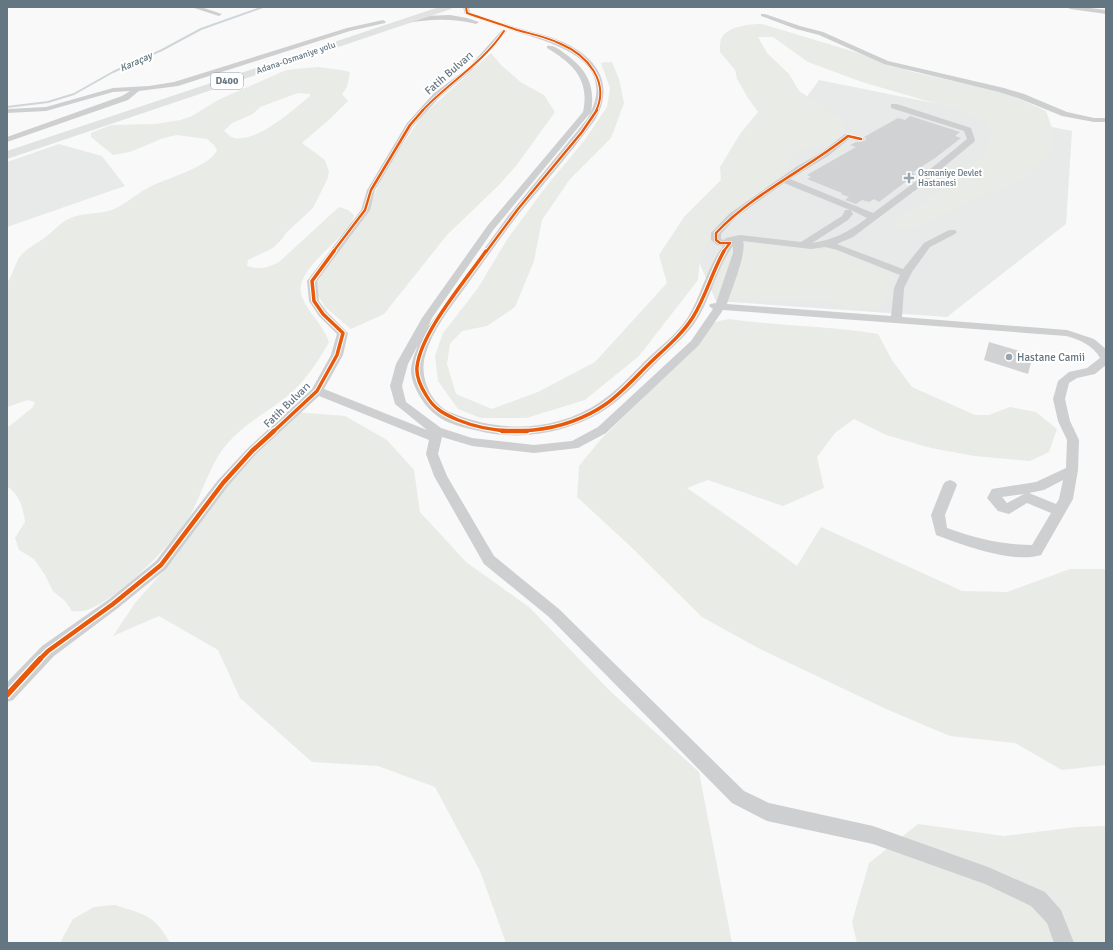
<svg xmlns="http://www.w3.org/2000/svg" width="1113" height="950" viewBox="0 0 1113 950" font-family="Signika,sans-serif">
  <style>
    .built { fill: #e8e9e9 }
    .green { fill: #e8ebe6; fill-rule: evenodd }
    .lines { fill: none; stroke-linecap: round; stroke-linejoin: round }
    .stream { stroke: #ced6d9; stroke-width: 2 }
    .building { fill: #d0d2d3 }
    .minor { fill: #cecfd0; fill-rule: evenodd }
    .highway { fill: #e1e2e2; fill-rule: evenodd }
    .cycleway-far4-casing { stroke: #fff; stroke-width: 3.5 }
    .cycleway-far3-casing { stroke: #fff; stroke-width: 4 }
    .cycleway-far2-casing { stroke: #fff; stroke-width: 5.5 }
    .cycleway-far1-casing { stroke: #fff; stroke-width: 7 }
    .cycleway-casing { stroke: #fff; stroke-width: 8 }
    .cycleway-far4 { stroke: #e8590c; stroke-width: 2 }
    .cycleway-far3 { stroke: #e8590c; stroke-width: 2.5 }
    .cycleway-far2 { stroke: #e8590c; stroke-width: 3.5 }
    .cycleway-far1 { stroke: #e8590c; stroke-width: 4.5 }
    .cycleway { stroke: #e8590c; stroke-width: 5.5 }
    .poi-dot { fill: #99a4ac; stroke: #fff; stroke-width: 1.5 }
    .labels { text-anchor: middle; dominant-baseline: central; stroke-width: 4; stroke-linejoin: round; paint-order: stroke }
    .far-street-label { font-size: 9px; fill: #657683; stroke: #fff }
    .far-poi-label { font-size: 9px; fill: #657683; stroke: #fff; text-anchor: start }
    .far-water-label { font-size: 10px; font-style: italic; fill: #60757c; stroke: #fff }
    .shield { fill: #fff; stroke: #939fa8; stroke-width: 1 }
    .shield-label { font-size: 10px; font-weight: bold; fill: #657683 }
    .street-label { font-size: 11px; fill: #657683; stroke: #fff }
    .poi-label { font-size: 11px; fill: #657683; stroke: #fff; text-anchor: start }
  </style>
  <rect width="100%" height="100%" fill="#f9f9f9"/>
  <!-- built -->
  <path class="built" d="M 819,80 L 1072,131 L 1066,224 L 947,317 L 716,301 L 695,253 Z
    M 59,144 L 102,156 L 125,186 L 7,227 L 7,162 Z"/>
  <!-- green -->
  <path class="green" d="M 762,24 L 855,52 L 913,72 L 1007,93 L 1046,111 L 1053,131 L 1053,151 C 1039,167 1022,181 1001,189 C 995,192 987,192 981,196 C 953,211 923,231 890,230 L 900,218 L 923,203 L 982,157 L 992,133 L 985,121 L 944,106 L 862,82 L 808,62 L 773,37 L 758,37 L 767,53 L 789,74 L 799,91 L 842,119 L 844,133 L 832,142 L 803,149 L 792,157 L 788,169 L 766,191 L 745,201 L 714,233 L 700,257 L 698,280 L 639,356 L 585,400 L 526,418 L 481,418 L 458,409 L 438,381 L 435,356 L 443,333 L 478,288 L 508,238 L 548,184 L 584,141 L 607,107 L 610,88 L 601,63 L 606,62 L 612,62 L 619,79 L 624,103 L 611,138 L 570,179 L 542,220 L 534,261 L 515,307 L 487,326 L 462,331 L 450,344 L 447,364 L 456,394 L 492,409 L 538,392 L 595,362 L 667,283 L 659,255 L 684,217 L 721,180 L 720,167 L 740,134 L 758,112 L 748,98 L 737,79 L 735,70 L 720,52 C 720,49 720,43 721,39 C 727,26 750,24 762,24 Z
    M 491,53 L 501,65 L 522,83 L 544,95 L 555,112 L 516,166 L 499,185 L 447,235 L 384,314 L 351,329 L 325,307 L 313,287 L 340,243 L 367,212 L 385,170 L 422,116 Z
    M 319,67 L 347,71 L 350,73 L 347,87 L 342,94 L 348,101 L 331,118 L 302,143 L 325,160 L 329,172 L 327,180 L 313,208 L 286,233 L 282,239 L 273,248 L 248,260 L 247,266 C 260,270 268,268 279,262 L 339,207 L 348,210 L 354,215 C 353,219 351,223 349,226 C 337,244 292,273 302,297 C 308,313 323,324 329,342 C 318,362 304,383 286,397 C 266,413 244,424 227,444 C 211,462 202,493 191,514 C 175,543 117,600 87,610 C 82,612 76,611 72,611 L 65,601 L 53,591 L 45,575 L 34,559 L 19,550 L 15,538 L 25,522 C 23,507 20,496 7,486 L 7,428 L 32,408 L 35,402 L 28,400 L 7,407 L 7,283 C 13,275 14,266 19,258 C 24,250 33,246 40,241 C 48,236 54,229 62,223 C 77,212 91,215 108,211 C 123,207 134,195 148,188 C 165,178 209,168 217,150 L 214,145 L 207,139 L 176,135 L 161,139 L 130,152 L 113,155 L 91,137 L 91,133 L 111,125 L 156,124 L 180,120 L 192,116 L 218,100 L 284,71 L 294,69 ZM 298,93 L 310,94 L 310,96 C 293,110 257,143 234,138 C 230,137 227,133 224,131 L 232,123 L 253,114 L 260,107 Z
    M 736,242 L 819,249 L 829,248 L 838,250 L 849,257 L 896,275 L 880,309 L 849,308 L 840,303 L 717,297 L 715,291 L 730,247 Z
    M 729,319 C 778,326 828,326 878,334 L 892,360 L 912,387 L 975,415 L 989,415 L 1010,407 L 1036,412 L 1057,429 L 1049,452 L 1030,461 L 974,456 L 931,448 L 886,435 L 854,419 L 835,433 L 817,457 L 824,488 L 783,506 L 708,480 L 687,488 L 745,528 L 797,566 L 821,527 L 962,591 L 1007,592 L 1070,569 L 1106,569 L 1106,765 L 1062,770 L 1015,743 L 950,736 L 886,709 L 760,649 L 702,617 L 627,543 L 577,497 L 579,466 L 601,439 L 645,396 L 710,323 Z
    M 294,412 L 345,416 L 387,440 L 414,470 L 420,512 L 466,562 L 529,607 L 611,692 L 699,772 L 732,943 L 506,943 L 480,871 L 435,787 L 378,766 L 312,762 L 240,698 L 218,650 L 159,616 L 113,636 L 135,603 L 174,559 L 222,493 L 245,451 Z
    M 918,824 L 1004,836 L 1077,827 L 1106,826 L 1106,943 L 857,943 L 852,922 L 869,863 Z
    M 115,905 C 145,915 154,914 170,943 L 60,943 L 73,919 L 94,907 Z"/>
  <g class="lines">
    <!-- stream -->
    <path class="stream" d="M 7,107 L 48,102 L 74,94 L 113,72 L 162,50 L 201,29 L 263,7"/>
  </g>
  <!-- building -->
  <path class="building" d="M 910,116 L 960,132 L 955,136 L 961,138 L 935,158 L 912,173 L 916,174 L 879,202 L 874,199 L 869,202 L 862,200 L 856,204 L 845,200 L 849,197 L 841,194 L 842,193 L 807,179 L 811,177 L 807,175 L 856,147 L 850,145 L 856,142 L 861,142 L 866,140 L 866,138 L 864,137 L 898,118 L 905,120 Z
    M 989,342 L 1033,355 L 1028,374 L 984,360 Z"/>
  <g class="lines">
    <!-- minor -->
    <path class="minor" d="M 191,7 L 201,7 L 222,14 L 219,16 Z
      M 463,7 L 469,7 L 470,12 C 487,18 505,24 522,29 C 536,33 550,36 563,42 C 598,58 615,85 595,120 C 572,151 547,180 522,210 C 503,234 485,260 467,285 C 451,307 432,330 425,356 C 419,377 431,405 452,413 C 501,433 555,432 600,402 C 618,390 633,373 648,358 C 662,345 678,333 688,317 C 702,294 707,267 723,246 L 717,245 L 711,240 L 711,233 L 729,214 L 796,167 L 822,152 L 845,134 L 861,137 L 865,139 L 861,141 L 849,139 L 828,156 L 790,179 L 873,213 L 911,185 L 967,139 L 964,131 L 891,108 L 891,104 L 897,104 L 971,128 L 975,140 L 974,142 L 917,189 L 853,237 L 837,244 L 903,269 L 924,243 L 949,230 L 955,230 L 957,232 L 955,234 L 930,247 L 912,272 L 904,288 L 902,317 L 1067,330 L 1094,339 L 1106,349 L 1106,365 L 1095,374 L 1077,378 L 1069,383 L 1065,399 L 1070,421 L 1079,440 L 1078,470 L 1073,499 L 1041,555 C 1013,564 963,545 936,535 L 931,515 L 943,485 L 945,482 L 950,480 L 955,482 L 957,485 L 945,515 L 947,528 C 975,538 1002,545 1032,545 L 1051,513 L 1027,503 L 1009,514 L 998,511 L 987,498 L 992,489 L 1036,482 L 1066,468 L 1067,440 L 1058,421 L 1053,399 L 1058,381 L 1069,372 L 1087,368 L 1100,358 C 1093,345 1080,340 1066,336 L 723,310 L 699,345 L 606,433 L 578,448 L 534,453 L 472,446 L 442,437 L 438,454 L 447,476 L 494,556 L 559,609 L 744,791 L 769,803 L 873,826 L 988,867 L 1045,892 L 1061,910 L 1074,943 L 1054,943 L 1047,923 L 1031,906 L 985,884 L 873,844 L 767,821 L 732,803 L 549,617 L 484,564 L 434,476 L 426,454 L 429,440 L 319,396 L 256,454 L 228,486 L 166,569 L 118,608 L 54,656 L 13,700 L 7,702 L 7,683 L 11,678 L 42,646 L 108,600 L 156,561 L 218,480 L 248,448 L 312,389 L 331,355 L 337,334 L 319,316 L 309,301 L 307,281 L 361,210 L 367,190 L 407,123 L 434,93 L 468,68 L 502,30 L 504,29 L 507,31 L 472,70 L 440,97 L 413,126 L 375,190 L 370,210 L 317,281 L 319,301 L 327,312 L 348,333 L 343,355 L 324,389 L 427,430 L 395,404 L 390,386 L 396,364 L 422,318 L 488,225 L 583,112 C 590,79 573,64 547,48 L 547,46 C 553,45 559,49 564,53 C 586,68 596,85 591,112 L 494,229 L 432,318 L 428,327 L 508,216 L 587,119 C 620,62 559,45 517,32 C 499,26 482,20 465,14 ZM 784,183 L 850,210 L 845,210 L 842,216 L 801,242 L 740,235 L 726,238 L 724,240 L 721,239 L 721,234 L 735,218 ZM 851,210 L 867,218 C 848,232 836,239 812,243 L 848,220 L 853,214 ZM 743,241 L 811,249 L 825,247 L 837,250 L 900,275 L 894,288 L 891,316 L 727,304 C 731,291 747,253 743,241 ZM 733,246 L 733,253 L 716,303 L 710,304 L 709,306 L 713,309 L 691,341 L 598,427 L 572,441 L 534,445 L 472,438 L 441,428 L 406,402 L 402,386 L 408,364 L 418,345 C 415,353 412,360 411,368 C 410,384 424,406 436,415 C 447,424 465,428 479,431 C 521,442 573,432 609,407 C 627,394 642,377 658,361 C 670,349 684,338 694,324 C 711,300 715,270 733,246 ZM 1063,480 L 1059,499 L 1056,504 L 1029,493 L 1044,490 ZM 1024,494 L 1007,503 L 1002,497 Z
      M 1067,7 L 1083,7 L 1106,10 L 1106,14 L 1070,9 Z
      M 761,14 L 765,14 L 800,26 L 823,32 L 888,61 L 1004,88 L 1024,94 L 1067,112 L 1094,118 L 1106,118 L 1106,122 L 1094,122 L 1062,116 L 1018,98 L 999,92 L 884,64 L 819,35 L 796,29 L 761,16 Z
      M 450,15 L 467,18 L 479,22 L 476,24 C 452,18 430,19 406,23 L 403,21 L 424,16 Z
      M 383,20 L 386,22 L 385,23 L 350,31 L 178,86 L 139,91 L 128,100 L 7,142 L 7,137 L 122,96 L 130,91 L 113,92 L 46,111 L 7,113 L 7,109 L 46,107 L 113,88 L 149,86 L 174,82 L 347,28 Z"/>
    <!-- highway -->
    <path class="highway" d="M 439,7 L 452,7 L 451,9 L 7,159 L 7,151 Z"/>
    <!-- cycleway-far4 casing -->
    <g class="cycleway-far4-casing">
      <path id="cycleway-far4" d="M 466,7 L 467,13 C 484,19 500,24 517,30 C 531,34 547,37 561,44 C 587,55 610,82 596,111
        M 422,111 C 448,83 483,63 504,31"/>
    </g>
    <!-- cycleway-far3 casing -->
    <g class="cycleway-far3-casing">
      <path id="cycleway-far3" d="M 333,252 L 365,210 L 371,190 L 410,125 L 423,110
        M 486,252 L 518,209 L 582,132 L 597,110
        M 723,252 L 730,243 L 720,243 L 716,240 L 716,233 C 754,193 805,170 848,136 L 861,139"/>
    </g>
    <!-- cycleway-far2 casing -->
    <g class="cycleway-far2-casing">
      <path id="cycleway-far2" d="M 486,251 C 466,280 421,332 417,367 C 416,377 421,387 426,395 C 434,409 444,414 458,420 C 505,439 564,433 606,404 C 624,391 638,374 654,359 C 668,346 683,333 693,317 C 706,296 712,272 724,251
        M 273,432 L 317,391 L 337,355 L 343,333 L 323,314 L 314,301 L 312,281 L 334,251"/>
    </g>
    <!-- cycleway-far1 casing -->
    <g class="cycleway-far1-casing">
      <path id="cycleway-far1" d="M 502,431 L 527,431
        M 39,660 L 48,651 L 113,604 L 161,565 L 223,483 L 252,451 L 274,431"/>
    </g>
    <!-- cycleway casing -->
    <g class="cycleway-casing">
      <path id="cycleway" d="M 7,695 L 40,659"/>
    </g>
    <!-- cycleway-far4 -->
    <use href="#cycleway-far4" class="cycleway-far4"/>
    <!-- cycleway-far3 -->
    <use href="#cycleway-far3" class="cycleway-far3"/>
    <!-- cycleway-far2 -->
    <use href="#cycleway-far2" class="cycleway-far2"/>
    <!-- cycleway-far1 -->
    <use href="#cycleway-far1" class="cycleway-far1"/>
    <!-- cycleway -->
    <use href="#cycleway" class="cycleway"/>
  </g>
  <!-- markers -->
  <g class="poi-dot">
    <path d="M907 172h4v4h4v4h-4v4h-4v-4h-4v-4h4z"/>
    <circle cx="1009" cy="357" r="4"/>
  </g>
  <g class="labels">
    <!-- far-street labels -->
    <g class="far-street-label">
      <text transform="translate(296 58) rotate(-19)">Adana-Osmaniye yolu</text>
    </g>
    <!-- far-poi labels -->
    <g class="far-poi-label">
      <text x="918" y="173">Osmaniye Devlet<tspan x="918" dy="10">Hastanesi</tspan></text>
    </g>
    <!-- far-water labels -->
    <g class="far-water-label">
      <text transform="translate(136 62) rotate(-24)">Karaçay</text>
    </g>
    <!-- shield labels -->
    <rect class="shield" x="211" y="73" width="32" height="16" rx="3"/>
    <g class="shield-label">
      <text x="227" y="81">D400</text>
    </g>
    <!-- street labels -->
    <g class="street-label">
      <text transform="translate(449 73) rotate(-41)">Fatih Bulvarı</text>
      <text transform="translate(287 405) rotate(-44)">Fatih Bulvarı</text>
    </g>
    <!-- poi labels -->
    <g class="poi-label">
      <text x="1017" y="357">Hastane Camii</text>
    </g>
  </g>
  <!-- border -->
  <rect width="1113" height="950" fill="none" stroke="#657683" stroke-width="16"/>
</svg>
